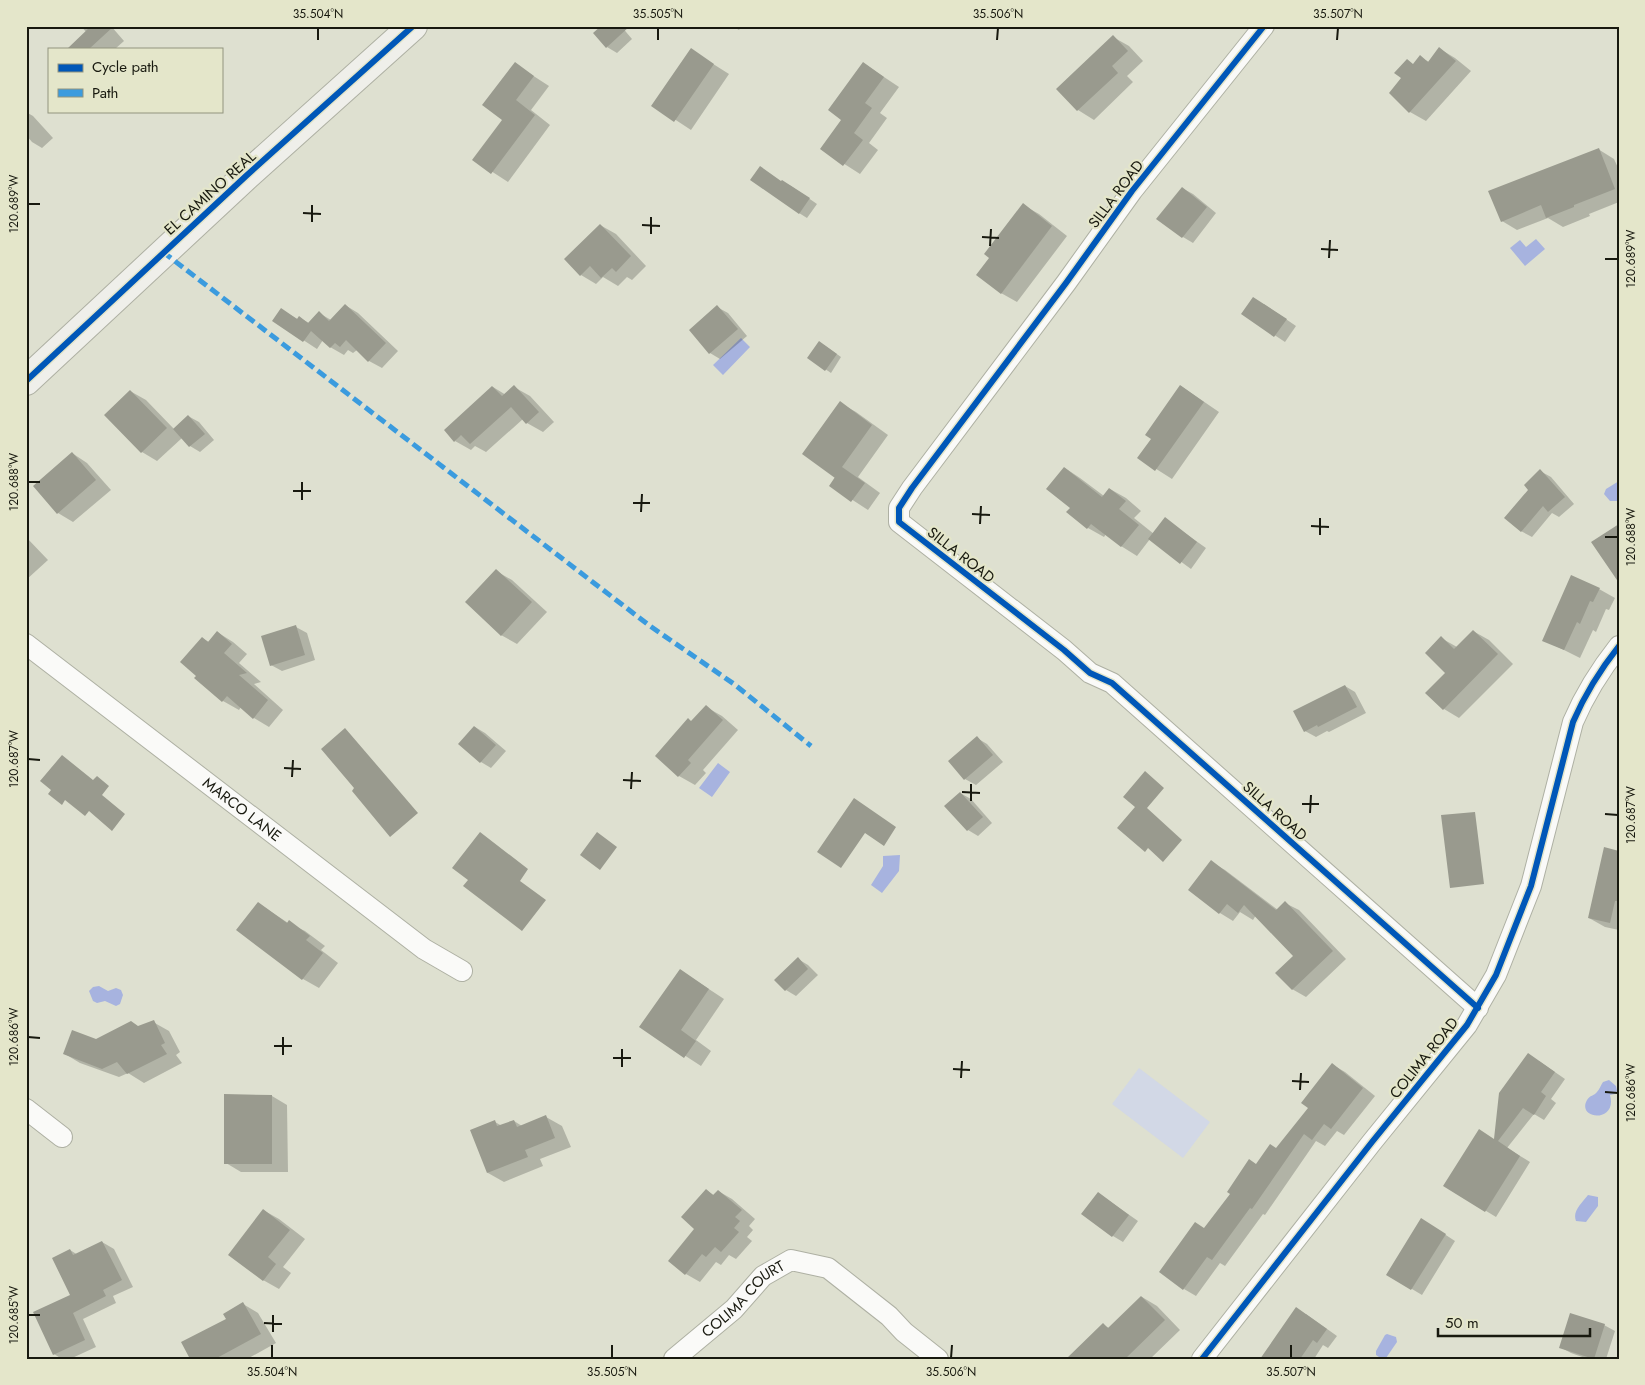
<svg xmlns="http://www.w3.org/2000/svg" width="1645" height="1385" viewBox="0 0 1645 1385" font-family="Jost,sans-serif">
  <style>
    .green { fill: #d2d8e6 }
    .water { fill: #a7b3df }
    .shadow { fill: #0003 }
    .building { fill: #999a8e }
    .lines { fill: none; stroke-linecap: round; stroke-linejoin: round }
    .street-casing { stroke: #aeb0a3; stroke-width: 22 }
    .secondary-casing { stroke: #aeb0a3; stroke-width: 30 }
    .street { stroke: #fafaf8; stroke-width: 20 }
    .secondary { stroke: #efefea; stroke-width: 28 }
    .quiet { stroke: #3b9bde; stroke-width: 5; stroke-dasharray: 10 5; stroke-linecap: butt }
    .cycleway-casing { stroke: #e4e6ca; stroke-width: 9 }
    .cycleway { stroke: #0057b8; stroke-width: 6 }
    .ticks { fill: none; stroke: #18190f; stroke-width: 2 }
    .labels { text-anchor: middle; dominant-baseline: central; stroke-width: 4.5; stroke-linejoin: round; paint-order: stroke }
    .street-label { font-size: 15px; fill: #18190f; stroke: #e4e6ca }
    .neatline { fill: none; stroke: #18190f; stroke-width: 2 }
    .ticks-label { font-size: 12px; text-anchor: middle; fill: #18190f }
  </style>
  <rect width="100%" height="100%" fill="#dee0d0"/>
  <!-- green -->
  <path class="green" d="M 1139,1068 L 1210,1122 L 1183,1158 L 1112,1104 Z"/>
  <!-- water -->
  <path class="water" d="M 1536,239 L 1545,249 L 1525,266 L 1510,248 L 1520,240 L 1526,247 Z
    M 741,338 L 750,347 L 723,375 L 713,365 Z
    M 1619,481 L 1619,499 L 1617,501 L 1610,501 L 1604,494 L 1606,489 Z
    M 718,763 L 730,772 L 712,797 L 699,788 Z
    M 900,855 L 899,871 L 882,893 L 871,885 L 883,866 L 883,856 Z
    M 99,986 L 108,991 L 116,988 L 121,990 L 123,995 L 120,1004 L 116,1006 L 105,1001 L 97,1003 L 93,1001 L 89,991 L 93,987 Z
    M 1609,1080 L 1616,1086 L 1617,1091 L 1615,1094 L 1610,1095 C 1618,1123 1576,1120 1587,1100 C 1590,1095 1594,1096 1597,1092 C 1599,1090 1601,1085 1603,1082 Z
    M 1588,1195 L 1598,1197 L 1598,1206 L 1586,1222 L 1576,1221 C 1572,1211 1582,1203 1588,1195 Z
    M 1387,1334 L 1396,1337 L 1397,1342 L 1386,1358 L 1382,1359 L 1376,1355 L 1376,1351 L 1385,1335 Z"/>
  <!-- shadow -->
  <path class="shadow" d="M 81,26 L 111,26 L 124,41 L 115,49 L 68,49 L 86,32 Z
    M 621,26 L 632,39 L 617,53 L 607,47 Z
    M 732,26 L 742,26 L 739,30 Z
    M 1113,37 L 1129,46 L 1143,61 L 1127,76 L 1133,82 L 1094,120 L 1078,110 L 1058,89 Z
    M 1440,49 L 1455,58 L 1471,71 L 1426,121 L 1410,112 L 1391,93 L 1420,57 L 1429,62 Z
    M 691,50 L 729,74 L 691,130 L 653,105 Z
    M 863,63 L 899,87 L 880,113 L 887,118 L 869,143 L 878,150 L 860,174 L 821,149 L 842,120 Z
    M 515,64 L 549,86 L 531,110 L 550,125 L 508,182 L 474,160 L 504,120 Z
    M 26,112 L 33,116 L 53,138 L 42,148 L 32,142 L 26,135 Z
    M 1598,149 L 1614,159 L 1619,170 L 1619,202 L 1589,214 L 1590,216 L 1563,227 L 1548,218 L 1517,230 L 1502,221 Z
    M 782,182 L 791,186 L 817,204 L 807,218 L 799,213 Z
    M 1182,188 L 1193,194 L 1216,213 L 1193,243 L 1183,237 Z
    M 1023,205 L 1039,214 L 1067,236 L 1017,302 L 1001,293 L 991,258 Z
    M 600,225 L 616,234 L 646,266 L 632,280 L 627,277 L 618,286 L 603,277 L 596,284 L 581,275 Z
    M 1264,304 L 1296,326 L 1285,342 L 1243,314 Z
    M 345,305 L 358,313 L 398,351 L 382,368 L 369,361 L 357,350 L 353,353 L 348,350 L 344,355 L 330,347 L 323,340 L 317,349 L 274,321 L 282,310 L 299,320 L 300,318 L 309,323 L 319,313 L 331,320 Z
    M 717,307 L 728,313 L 747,336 L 720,359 L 710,353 Z
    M 824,345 L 841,357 L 831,373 L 809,358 Z
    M 1181,386 L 1219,412 L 1172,479 L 1139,458 L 1152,439 Z
    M 493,387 L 506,395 L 514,387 L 530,396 L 554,422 L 543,432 L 527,423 L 523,419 L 486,452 L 475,446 L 471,450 L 455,441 Z
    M 130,391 L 146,400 L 174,429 L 188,416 L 199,422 L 214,440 L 200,452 L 190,446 L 182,438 L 157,461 L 142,452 Z
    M 840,403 L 856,412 L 888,435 L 858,477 L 880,493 L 868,510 L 831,486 L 836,478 Z
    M 72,453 L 87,463 L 111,490 L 73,522 L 58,513 Z
    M 1065,468 L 1080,478 L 1104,496 L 1110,489 L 1126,498 L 1141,511 L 1134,518 L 1154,534 L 1165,519 L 1206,548 L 1191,569 L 1150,539 L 1137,556 L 1121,546 L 1106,534 L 1104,537 L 1088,528 L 1068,512 L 1071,508 Z
    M 1540,471 L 1551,477 L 1574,504 L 1559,517 L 1552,513 L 1532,537 L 1521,531 L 1530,490 Z
    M 26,537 L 48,560 L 26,580 Z
    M 496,571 L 512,580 L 547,612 L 517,644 L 501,635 Z
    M 1599,589 L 1615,598 L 1609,610 L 1606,609 L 1596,632 L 1593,630 L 1580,658 L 1544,640 Z
    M 296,627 L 307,633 L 315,660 L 282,671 L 271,665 Z
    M 1473,631 L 1489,640 L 1513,664 L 1459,718 L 1444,709 L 1447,673 L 1441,638 L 1457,647 Z
    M 217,632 L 233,642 L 247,654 L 239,663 L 261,682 L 254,684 L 283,710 L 269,727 L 254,718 L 241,707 L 239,710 L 223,701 L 196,678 L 202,638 L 209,642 Z
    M 1345,686 L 1355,692 L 1366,713 L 1329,732 L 1327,731 L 1316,737 L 1305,731 L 1295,712 Z
    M 706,707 L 722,716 L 738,730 L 703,770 L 706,773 L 695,785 L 679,776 L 656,756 L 692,722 Z
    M 475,727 L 485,733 L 506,751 L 491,768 L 481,762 Z
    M 977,738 L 987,744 L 1003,762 L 976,785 L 965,779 Z
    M 960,793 L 971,799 L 992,823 L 978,836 L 968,830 Z
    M 1619,852 L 1619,930 L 1605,927 L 1589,918 Z
    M 1211,862 L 1225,870 L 1278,910 L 1285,903 L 1299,910 L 1346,959 L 1306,997 L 1292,989 L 1295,956 L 1256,915 L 1253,920 L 1240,912 L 1233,921 L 1220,913 Z
    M 258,903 L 288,923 L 305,931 L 325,946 L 321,950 L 338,963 L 319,988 L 303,979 L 238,930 Z
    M 798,959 L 808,965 L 818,975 L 796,996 L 786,990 Z
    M 680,970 L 724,999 L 696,1040 L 711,1051 L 701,1066 L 641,1027 Z
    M 153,1022 L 169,1031 L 180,1052 L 176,1055 L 182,1063 L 144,1083 L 128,1073 L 119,1077 L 80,1063 L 65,1054 Z
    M 1539,1061 L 1565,1079 L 1551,1099 L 1556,1103 L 1544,1120 L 1534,1114 L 1507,1148 L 1530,1162 L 1496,1217 L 1445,1186 L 1495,1140 Z
    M 1333,1065 L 1345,1072 L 1375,1096 L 1344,1135 L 1337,1131 L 1325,1146 L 1316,1141 L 1265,1215 L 1263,1214 L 1225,1266 L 1220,1263 L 1196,1296 L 1184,1289 L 1205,1229 L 1257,1165 L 1277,1149 L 1310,1108 Z
    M 272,1096 L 287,1105 L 288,1172 L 241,1172 L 226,1163 Z
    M 546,1117 L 562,1126 L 571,1147 L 540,1159 L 543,1166 L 504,1182 L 488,1173 L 495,1122 L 502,1126 L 514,1121 L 522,1126 Z
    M 706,1190 L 715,1196 L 718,1191 L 732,1199 L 755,1219 L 749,1226 L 753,1230 L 747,1237 L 752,1241 L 736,1259 L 729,1255 L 721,1265 L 716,1262 L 700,1282 L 686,1274 Z
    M 1098,1193 L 1138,1221 L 1123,1242 L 1113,1236 Z
    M 263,1210 L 279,1219 L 305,1239 L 283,1267 L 291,1273 L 279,1289 L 263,1280 Z
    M 1432,1226 L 1455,1241 L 1422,1295 L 1387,1274 Z
    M 102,1242 L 114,1249 L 133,1287 L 113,1296 L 116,1303 L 83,1319 L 96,1347 L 70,1359 L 62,1359 L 54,1354 L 72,1296 L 70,1250 L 78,1255 Z
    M 1142,1297 L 1157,1306 L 1180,1330 L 1150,1359 L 1068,1359 L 1103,1325 L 1109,1328 Z
    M 243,1304 L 258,1313 L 276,1343 L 247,1359 L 192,1359 Z
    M 1306,1314 L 1337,1336 L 1328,1348 L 1323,1345 L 1314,1359 L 1261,1359 Z
    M 1604,1325 L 1615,1331 L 1606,1359 L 1588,1359 L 1571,1353 L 1560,1347 Z"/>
  <!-- building -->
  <path class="building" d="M 91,26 L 114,26 L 89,49 L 67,49 Z
    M 601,26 L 630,26 L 606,48 L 593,33 Z
    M 1113,35 L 1128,51 L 1112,66 L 1118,73 L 1077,111 L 1056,89 Z
    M 1439,47 L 1456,61 L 1409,113 L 1389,93 L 1401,78 L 1394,73 L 1407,59 L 1413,64 L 1420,55 L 1428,62 Z
    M 691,48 L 714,64 L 674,122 L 651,106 Z
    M 515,62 L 534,76 L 516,100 L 535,115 L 491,174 L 472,160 L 502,120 L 482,105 Z
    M 863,62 L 884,77 L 865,103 L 872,108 L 854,133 L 863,140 L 843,166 L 820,149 L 841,120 L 828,110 Z
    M 1599,148 L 1615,189 L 1574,205 L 1574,207 L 1546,218 L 1541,205 L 1501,222 L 1488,191 Z
    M 760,166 L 781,181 L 782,180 L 810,198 L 799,214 L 750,180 Z
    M 1182,187 L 1207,207 L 1182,238 L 1156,219 Z
    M 1023,203 L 1052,226 L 1001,294 L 976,275 L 989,258 L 984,254 Z
    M 600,224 L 631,256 L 616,272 L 612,268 L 601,278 L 590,266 L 580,276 L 564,259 Z
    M 1253,297 L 1287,319 L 1274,337 L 1241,314 Z
    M 345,304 L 386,343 L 368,362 L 346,340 L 340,347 L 335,343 L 330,348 L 311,331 L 303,342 L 272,321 L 281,308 L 297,319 L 299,316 L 308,323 L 319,311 L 329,321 Z
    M 717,305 L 738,329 L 709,354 L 689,330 Z
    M 819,341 L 837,354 L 825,371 L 807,358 Z
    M 514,385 L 539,412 L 526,424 L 511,407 L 470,444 L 461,435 L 454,442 L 444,430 L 492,386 L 502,396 Z
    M 1180,385 L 1204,402 L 1155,471 L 1137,458 L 1151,439 L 1145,435 Z
    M 130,390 L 167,428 L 141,453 L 104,415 Z
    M 840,401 L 872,425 L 842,467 L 865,483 L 851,502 L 829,486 L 839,471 L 835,478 L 802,454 Z
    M 188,415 L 205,434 L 189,447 L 173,429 Z
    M 72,452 L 96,480 L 57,514 L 33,486 Z
    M 1064,467 L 1102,497 L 1109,488 L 1126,501 L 1119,509 L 1139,525 L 1121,547 L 1091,524 L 1087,529 L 1066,512 L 1070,508 L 1046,489 Z
    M 1540,469 L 1565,497 L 1548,512 L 1543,506 L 1521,532 L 1504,518 L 1528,490 L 1524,485 Z
    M 1165,517 L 1197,542 L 1180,564 L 1148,539 Z
    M 1619,524 L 1619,583 L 1591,542 Z
    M 496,569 L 532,602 L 501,636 L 465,602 Z
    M 1571,575 L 1600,588 L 1593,602 L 1590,601 L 1580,624 L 1577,622 L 1564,650 L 1542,641 Z
    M 296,625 L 305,655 L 270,666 L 261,636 Z
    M 1473,630 L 1498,654 L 1443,710 L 1425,693 L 1445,673 L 1425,653 L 1441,636 L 1454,649 Z
    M 217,631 L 232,644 L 224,653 L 247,673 L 239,675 L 268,700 L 253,719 L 227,696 L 222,702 L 194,678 L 196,676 L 180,662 L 202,637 L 208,642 Z
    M 1345,685 L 1357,707 L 1318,727 L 1317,725 L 1304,732 L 1293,711 Z
    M 706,705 L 723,720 L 688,760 L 691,763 L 678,777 L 655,756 L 688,718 L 691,721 Z
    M 474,726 L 496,745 L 480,763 L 458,744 Z
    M 345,728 L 418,813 L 390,837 L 352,791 L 354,788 L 321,749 Z
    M 977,736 L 993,755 L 964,780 L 948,761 Z
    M 62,755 L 93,780 L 97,776 L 109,786 L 102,795 L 125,814 L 112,831 L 89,811 L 85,816 L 65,800 L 62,805 L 48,794 L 51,790 L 40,781 Z
    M 1145,771 L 1164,788 L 1147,808 L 1182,840 L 1163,862 L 1148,848 L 1145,852 L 1117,828 L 1135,807 L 1123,797 Z
    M 960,792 L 983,817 L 967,831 L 944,806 Z
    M 854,798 L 896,827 L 884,846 L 865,833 L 841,868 L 817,852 Z
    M 1475,812 L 1484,884 L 1450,888 L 1441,815 Z
    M 480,832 L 528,869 L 520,881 L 546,900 L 522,931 L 463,886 L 468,880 L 452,868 Z
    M 597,832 L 617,847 L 600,870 L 580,855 Z
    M 1604,847 L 1619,851 L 1619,901 L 1615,901 L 1610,923 L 1588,918 Z
    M 1211,860 L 1276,910 L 1285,901 L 1333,951 L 1292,990 L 1275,973 L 1293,956 L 1244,905 L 1238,913 L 1227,904 L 1219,914 L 1188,890 Z
    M 258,902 L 287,923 L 289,920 L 310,936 L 306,940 L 323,953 L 302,980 L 236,930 Z
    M 798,957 L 808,969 L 785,991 L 774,980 Z
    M 680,969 L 709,989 L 681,1030 L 696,1041 L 684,1058 L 639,1027 Z
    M 154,1020 L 165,1043 L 161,1045 L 167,1054 L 127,1074 L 117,1062 L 102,1069 L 63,1054 L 72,1030 L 96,1039 L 131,1021 L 138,1026 Z
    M 1528,1053 L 1555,1072 L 1541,1092 L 1546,1096 L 1534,1115 L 1523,1108 L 1498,1141 L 1520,1156 L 1485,1212 L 1443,1186 L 1479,1129 L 1494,1139 L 1499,1093 Z
    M 1332,1063 L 1363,1088 L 1331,1129 L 1324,1124 L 1312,1140 L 1304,1134 L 1252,1209 L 1250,1208 L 1212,1260 L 1207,1257 L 1183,1290 L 1159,1272 L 1195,1222 L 1204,1228 L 1230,1194 L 1227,1192 L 1249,1159 L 1256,1164 L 1270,1144 L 1276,1148 L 1308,1108 L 1301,1103 Z
    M 224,1094 L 272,1095 L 272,1164 L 224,1164 Z
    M 546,1115 L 555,1138 L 525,1150 L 528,1157 L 487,1173 L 470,1130 L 495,1120 L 497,1126 L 514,1120 L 517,1127 Z
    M 706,1189 L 713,1195 L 718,1190 L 742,1210 L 735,1217 L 740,1221 L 734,1228 L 739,1232 L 721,1252 L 715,1247 L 706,1257 L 702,1254 L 685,1275 L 668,1261 L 694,1229 L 681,1217 Z
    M 1098,1192 L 1129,1215 L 1112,1237 L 1081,1214 Z
    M 263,1209 L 290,1230 L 268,1257 L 276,1264 L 263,1281 L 228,1255 Z
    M 1421,1218 L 1446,1234 L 1411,1290 L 1386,1275 Z
    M 102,1241 L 122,1280 L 103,1290 L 106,1296 L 73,1313 L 85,1340 L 53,1355 L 33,1312 L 70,1295 L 52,1258 L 70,1249 L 73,1255 Z
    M 1141,1296 L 1165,1320 L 1125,1359 L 1066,1359 L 1103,1323 L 1108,1328 Z
    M 243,1302 L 261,1334 L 215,1359 L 190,1359 L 181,1342 L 226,1319 L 223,1314 Z
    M 1296,1307 L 1327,1329 L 1317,1343 L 1313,1340 L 1300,1359 L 1260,1359 Z
    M 1570,1313 L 1605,1324 L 1594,1359 L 1559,1348 Z"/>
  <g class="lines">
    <!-- street casing -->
    <g class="street-casing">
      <g id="street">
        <path d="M 1264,26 L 1132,191 L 1066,283 L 912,488 L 899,508 L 899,522 L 1064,650 L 1090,673 L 1112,683 L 1478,1008"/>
        <path id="s1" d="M 26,644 L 424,949 L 462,971"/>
        <path d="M 26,1109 L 62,1137"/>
        <path id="s2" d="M 674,1359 L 734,1309 L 763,1276 L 791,1260 L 828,1268 L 889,1316 L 904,1332 L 938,1359"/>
        <path d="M 1202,1359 L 1372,1142 L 1467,1025 L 1496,975 L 1531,886 L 1573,722 C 1585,694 1600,670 1619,646"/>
      </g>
    </g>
    <!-- secondary casing -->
    <g class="secondary-casing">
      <path id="secondary" d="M 26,381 L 246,176 L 413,26"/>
    </g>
    <!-- street -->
    <use href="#street" class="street"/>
    <!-- secondary -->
    <use href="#secondary" class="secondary"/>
    <!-- quiet -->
    <path class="quiet" d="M 163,252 L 650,626 L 734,684 L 811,746"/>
    <!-- cycleway casing -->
    <g class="cycleway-casing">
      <path id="cycleway" d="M 1264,26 L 1132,191 L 1066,283 L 912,488 L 899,508 L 899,522 L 1064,650 L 1090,673 L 1112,683 L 1478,1008
        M 26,381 L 246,176 L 413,26
        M 1202,1359 L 1372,1142 L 1467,1025 L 1496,975 L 1531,886 L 1573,722 C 1585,694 1600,670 1619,646"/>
    </g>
    <!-- cycleway -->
    <use href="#cycleway" class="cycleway"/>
  </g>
  <!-- ticks -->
  <path class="ticks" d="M 318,40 L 318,28M 658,40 L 658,28M 997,40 L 998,28M 1337,40 L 1338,28M 28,204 L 40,204M 303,213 L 321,214M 312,222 L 312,205M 642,225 L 660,226M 651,234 L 651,217M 982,237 L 999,238M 990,246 L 991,229M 1321,249 L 1338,250M 1329,258 L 1330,240M 1605,259 L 1618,259M 28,482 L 40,482M 293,491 L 311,491M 302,500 L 302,482M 633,503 L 650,503M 641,512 L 642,494M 972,514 L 990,515M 980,524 L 981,506M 1311,526 L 1329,527M 1320,535 L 1320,518M 1605,537 L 1618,537M 28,759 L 40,760M 284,768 L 301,769M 292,777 L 293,760M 623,780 L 641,781M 631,789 L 632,772M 962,792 L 980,793M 971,801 L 971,784M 1302,804 L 1319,804M 1310,813 L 1311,795M 1605,814 L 1618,815M 28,1037 L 40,1038M 274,1046 L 292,1046M 283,1055 L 283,1037M 613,1058 L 631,1058M 622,1067 L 622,1049M 953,1069 L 970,1070M 961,1078 L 962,1061M 1292,1081 L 1309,1082M 1300,1090 L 1301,1073M 1605,1092 L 1618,1093M 28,1315 L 40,1315M 264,1323 L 282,1324M 273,1332 L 273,1315M 272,1358 L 272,1345M 612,1358 L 612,1345M 951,1358 L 952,1345M 1291,1358 L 1291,1345"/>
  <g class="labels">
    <!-- street labels -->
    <g class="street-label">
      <text transform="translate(210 193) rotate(-42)">EL CAMINO REAL</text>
      <text transform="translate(1116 194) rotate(-53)">SILLA ROAD</text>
      <text transform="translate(961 555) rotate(38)">SILLA ROAD</text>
      <text stroke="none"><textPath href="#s1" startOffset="272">MARCO LANE</textPath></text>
      <text transform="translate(1275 811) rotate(42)">SILLA ROAD</text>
      <text transform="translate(1424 1058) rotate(-51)">COLIMA ROAD</text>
      <text stroke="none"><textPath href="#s2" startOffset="92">COLIMA COURT</textPath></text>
    </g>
  </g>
  <!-- border -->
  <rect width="1645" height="1385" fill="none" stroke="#e4e6ca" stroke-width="55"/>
  <!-- legend -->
  <rect x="48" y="48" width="175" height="65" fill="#e4e6ca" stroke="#92947f"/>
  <rect x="58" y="64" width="25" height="8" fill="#0057b8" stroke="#92947f"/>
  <text x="92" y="72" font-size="15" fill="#18190f">Cycle path</text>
  <rect x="58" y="89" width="25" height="8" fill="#3b9bde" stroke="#92947f"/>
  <text x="92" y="98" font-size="15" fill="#18190f">Path</text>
  <!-- scale -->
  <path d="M1438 1328v8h152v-8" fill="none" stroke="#18190f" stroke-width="2.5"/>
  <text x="1445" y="1328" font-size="15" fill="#18190f" stroke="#e4e6ca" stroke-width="4" paint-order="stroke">50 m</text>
  <rect x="28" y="28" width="1590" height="1330" class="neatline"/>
  <g class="ticks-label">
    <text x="318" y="18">35.504°N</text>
    <text x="658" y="18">35.505°N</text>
    <text x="998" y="18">35.506°N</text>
    <text x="1338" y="18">35.507°N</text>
    <text transform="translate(14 204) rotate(-90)" y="4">120.689°W</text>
    <text transform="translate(1631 259) rotate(-90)" y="4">120.689°W</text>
    <text transform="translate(14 482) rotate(-90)" y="4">120.688°W</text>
    <text transform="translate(1631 537) rotate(-90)" y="4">120.688°W</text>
    <text transform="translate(14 759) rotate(-90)" y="4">120.687°W</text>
    <text transform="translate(1631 815) rotate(-90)" y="4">120.687°W</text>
    <text transform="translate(14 1037) rotate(-90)" y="4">120.686°W</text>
    <text transform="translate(1631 1093) rotate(-90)" y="4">120.686°W</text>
    <text transform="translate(14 1315) rotate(-90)" y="4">120.685°W</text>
    <text x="272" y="1376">35.504°N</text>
    <text x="612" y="1376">35.505°N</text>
    <text x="951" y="1376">35.506°N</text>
    <text x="1291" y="1376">35.507°N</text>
  </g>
</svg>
